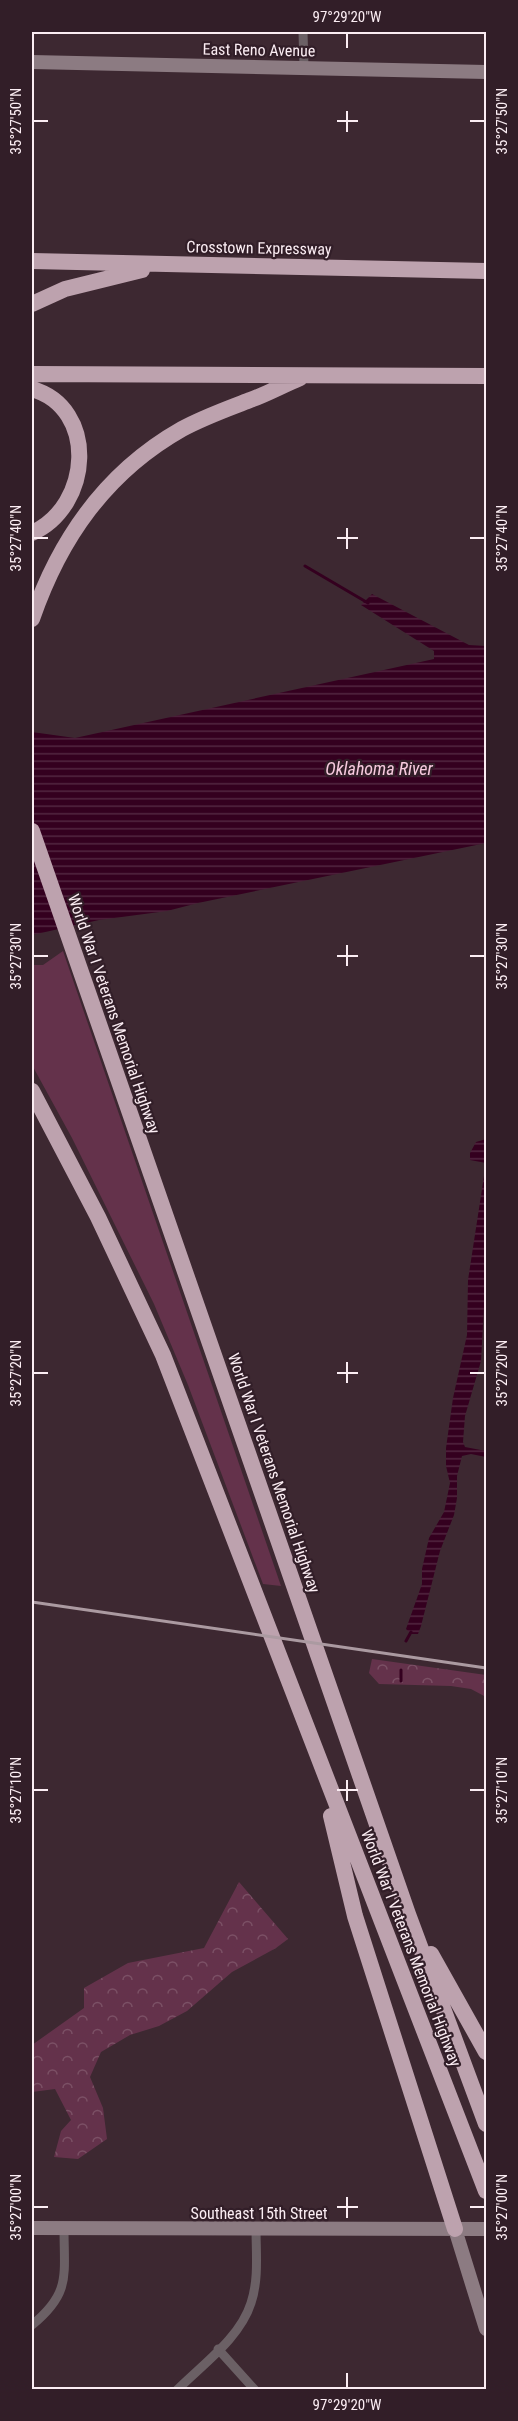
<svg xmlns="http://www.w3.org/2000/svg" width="518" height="2421" viewBox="0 0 518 2421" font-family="'Roboto Condensed',sans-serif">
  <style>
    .green { fill: #64324b }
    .forest { fill: url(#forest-crowns) }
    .water { fill: url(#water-rules) }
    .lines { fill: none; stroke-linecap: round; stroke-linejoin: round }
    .stream { stroke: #34001f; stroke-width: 3 }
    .minor { stroke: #6b6065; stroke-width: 9 }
    .secondary { stroke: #8c7b82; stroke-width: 14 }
    .motorway { stroke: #bda2ae; stroke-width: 16 }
    .rail { stroke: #ab9aa1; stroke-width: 3 }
    .ticks { fill: none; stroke: #fbedf3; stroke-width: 2 }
    .labels { text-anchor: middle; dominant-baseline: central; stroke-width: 4.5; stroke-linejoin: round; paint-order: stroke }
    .street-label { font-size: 16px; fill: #fbedf3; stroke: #321e28 }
    .water-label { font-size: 18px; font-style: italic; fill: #f7cade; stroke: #321e28 }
    .neatline { fill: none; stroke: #fbedf3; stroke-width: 2 }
    .ticks-label { font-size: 15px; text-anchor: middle; fill: #fbedf3 }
  </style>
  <defs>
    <pattern id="forest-crowns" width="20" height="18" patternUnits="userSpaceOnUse" patternTransform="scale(1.5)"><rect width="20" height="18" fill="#64324b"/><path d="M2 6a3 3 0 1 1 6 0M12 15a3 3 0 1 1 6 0" fill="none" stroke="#7b5065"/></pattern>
    <pattern id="water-rules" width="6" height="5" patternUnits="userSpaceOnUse" patternTransform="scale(1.5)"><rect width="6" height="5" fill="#34001f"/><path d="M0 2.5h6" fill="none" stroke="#522640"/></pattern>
  </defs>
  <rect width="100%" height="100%" fill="#3d2831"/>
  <!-- green -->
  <path class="green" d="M 63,951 L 281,1586 L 263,1584 L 188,1385 L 154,1304 L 72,1138 L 32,1065 L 32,965 L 43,965 Z"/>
  <!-- forest -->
  <path class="forest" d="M 372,1659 L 486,1675 L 486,1697 L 471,1689 L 451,1686 L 379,1684 L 369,1673 Z
    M 239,1882 L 288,1939 L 276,1948 L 232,1972 L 187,2011 L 159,2026 L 130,2035 L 101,2052 L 90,2077 L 103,2108 L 107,2139 L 78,2159 L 54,2157 L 61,2131 L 71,2120 L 55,2089 L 32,2092 L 32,2045 L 84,2008 L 84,1988 L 128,1963 L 204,1948 Z"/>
  <!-- water -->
  <path class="water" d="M 372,594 L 469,645 L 486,646 L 486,843 L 198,903 L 167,911 L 99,920 L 32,935 L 32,732 L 75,738 L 434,659 L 434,651 L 361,605 Z
    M 486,1139 L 486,1270 L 481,1361 L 465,1416 L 463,1442 L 465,1447 L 486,1451 L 486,1457 L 471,1454 L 462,1456 L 457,1476 L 457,1498 L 454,1515 L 440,1551 L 421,1626 L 418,1634 L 411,1634 L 406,1629 L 422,1584 L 422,1569 L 429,1538 L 444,1512 L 450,1483 L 446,1466 L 446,1448 L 453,1398 L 467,1335 L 468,1280 L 486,1163 L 470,1160 L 470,1153 L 476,1142 Z"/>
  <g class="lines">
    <!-- stream -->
    <path class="stream" d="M 305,566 L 368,603
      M 406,1641 L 411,1632
      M 401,1681 L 401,1670"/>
    <!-- minor -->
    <path class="minor" d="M 303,32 L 304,67
      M 32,2325 C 71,2293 64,2276 64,2228
      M 218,2349 L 255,2390
      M 177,2390 C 203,2364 240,2338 251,2303 C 259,2279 256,2253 256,2229"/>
    <!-- secondary -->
    <path class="secondary" d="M 32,62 L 486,72
      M 32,2228 L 486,2229
      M 455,2229 L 486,2329"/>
    <!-- motorway -->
    <path class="motorway" d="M 32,261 L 486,271
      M 32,304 L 65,289 L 142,270
      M 32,374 L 486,376
      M 32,389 C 98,408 92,506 32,533
      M 32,619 C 60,538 106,472 182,429 C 204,417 227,409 250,400 C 267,394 283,385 300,378
      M 32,831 L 408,1914 L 486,2124
      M 32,1091 L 98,1217 L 163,1355 L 486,2191
      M 331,1816 L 355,1916 L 455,2229
      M 431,1954 L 486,2052"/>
    <!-- rail -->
    <path class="rail" d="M 32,1602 L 486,1668"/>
  </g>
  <!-- ticks -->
  <path class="ticks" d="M 347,33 L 347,48M 347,111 L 347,132M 33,121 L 48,121M 337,121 L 358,121M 470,121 L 485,121M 347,528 L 347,549M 33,538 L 48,538M 337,538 L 358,538M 470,538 L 485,538M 347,945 L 347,966M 33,956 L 48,956M 337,956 L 358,956M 470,956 L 485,956M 347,1362 L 347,1383M 33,1373 L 48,1373M 337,1373 L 358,1373M 470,1373 L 485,1373M 347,1780 L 347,1801M 33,1790 L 48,1790M 337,1790 L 358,1790M 470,1790 L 485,1790M 347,2197 L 347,2218M 33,2207 L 48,2207M 337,2207 L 358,2207M 470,2207 L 485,2207M 347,2373 L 347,2388"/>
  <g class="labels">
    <!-- street labels -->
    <g class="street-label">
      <text transform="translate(259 50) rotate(1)">East Reno Avenue</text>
      <text transform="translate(259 248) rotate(1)">Crosstown Expressway</text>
      <text transform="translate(114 1014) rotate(71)">World War I Veterans Memorial Highway</text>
      <text transform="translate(274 1473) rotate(71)">World War I Veterans Memorial Highway</text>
      <text transform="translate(411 1948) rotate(69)">World War I Veterans Memorial Highway</text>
      <text x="259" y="2213">Southeast 15th Street</text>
    </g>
    <!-- water labels -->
    <g class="water-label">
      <text x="379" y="768">Oklahoma River</text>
    </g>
  </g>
  <!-- border -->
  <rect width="518" height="2421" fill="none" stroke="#321e28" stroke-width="66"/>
  <rect x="33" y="33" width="452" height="2355" class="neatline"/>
  <g class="ticks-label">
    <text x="347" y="22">97°29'20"W</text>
    <text transform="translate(16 121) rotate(-90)" y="5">35°27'50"N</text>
    <text transform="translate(502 121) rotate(-90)" y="5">35°27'50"N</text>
    <text transform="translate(16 538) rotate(-90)" y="5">35°27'40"N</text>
    <text transform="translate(502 538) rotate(-90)" y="5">35°27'40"N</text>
    <text transform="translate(16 956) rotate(-90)" y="5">35°27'30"N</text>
    <text transform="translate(502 956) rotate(-90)" y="5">35°27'30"N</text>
    <text transform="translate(16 1373) rotate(-90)" y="5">35°27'20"N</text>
    <text transform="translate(502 1373) rotate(-90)" y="5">35°27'20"N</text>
    <text transform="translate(16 1790) rotate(-90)" y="5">35°27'10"N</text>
    <text transform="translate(502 1790) rotate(-90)" y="5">35°27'10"N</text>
    <text transform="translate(16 2207) rotate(-90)" y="5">35°27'00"N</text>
    <text transform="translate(502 2207) rotate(-90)" y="5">35°27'00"N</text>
    <text x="347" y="2410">97°29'20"W</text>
  </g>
</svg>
